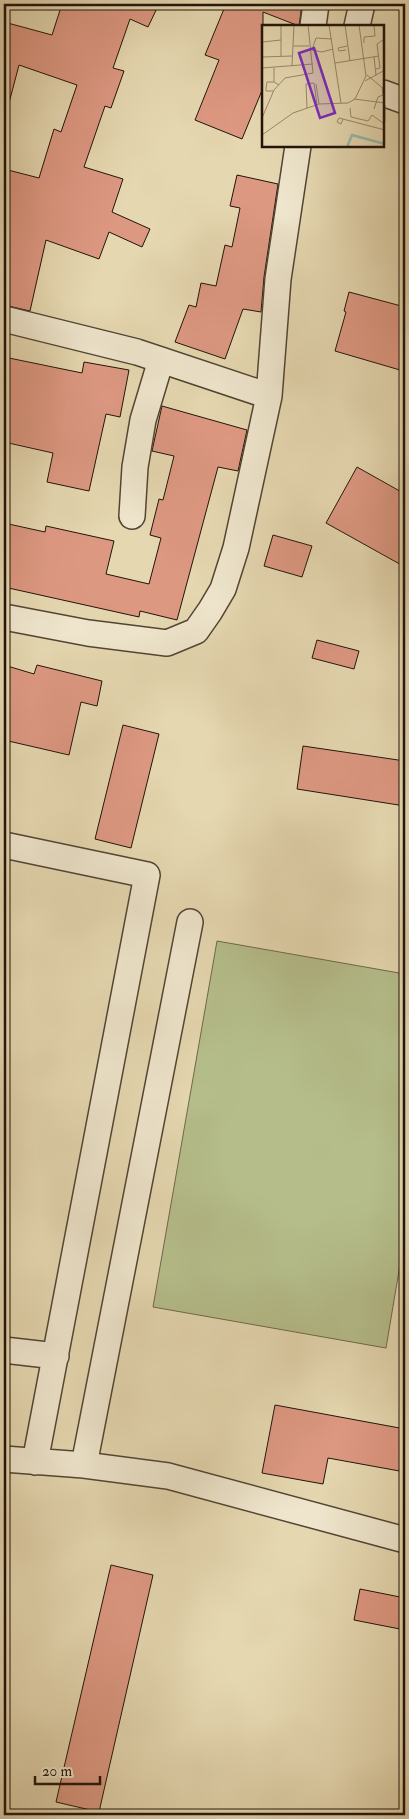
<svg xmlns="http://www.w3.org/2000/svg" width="409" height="1819" viewBox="0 0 409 1819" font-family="'IM FELL Double Pica',serif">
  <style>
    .green { fill: #b5be8b; stroke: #6b694a }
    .building { fill: #dd9882; stroke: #211409 }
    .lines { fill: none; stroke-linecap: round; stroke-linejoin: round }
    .minor-casing { stroke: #524533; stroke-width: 28 }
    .minor { stroke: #eee5cc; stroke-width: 25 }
    .inset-river { fill: none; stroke: #96baab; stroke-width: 2.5 }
    .inset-road { fill: none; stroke: #97896d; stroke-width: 1 }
    .view { fill: #7b2cbf; fill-opacity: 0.15; stroke: #7b2cbf; stroke-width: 2.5 }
    .inset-edge { fill: none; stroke: #211409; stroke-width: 2.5 }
  </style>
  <rect width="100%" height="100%" fill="#e5d7b0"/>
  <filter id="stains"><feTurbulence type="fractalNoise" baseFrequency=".004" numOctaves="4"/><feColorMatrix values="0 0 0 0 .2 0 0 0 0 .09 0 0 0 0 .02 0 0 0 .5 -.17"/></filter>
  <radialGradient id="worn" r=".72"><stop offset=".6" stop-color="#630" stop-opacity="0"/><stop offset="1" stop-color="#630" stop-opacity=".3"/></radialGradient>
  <!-- green -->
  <path class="green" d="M 217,941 L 405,974 L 405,1235 L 386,1348 L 153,1307 Z"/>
  <!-- building -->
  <path class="building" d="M 62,4 L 159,4 L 148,27 L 130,19 L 113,68 L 124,71 L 111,108 L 105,106 L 84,167 L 123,179 L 112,212 L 150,229 L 142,247 L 109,232 L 99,259 L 46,240 L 30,311 L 4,305 L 4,169 L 39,178 L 54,129 L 61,132 L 77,85 L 19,65 L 9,103 L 4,102 L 4,22 L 52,35 Z
    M 226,4 L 302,4 L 299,26 L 263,12 L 263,88 L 242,139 L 195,120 L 219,60 L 205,55 Z
    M 237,175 L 278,184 L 264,277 L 261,312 L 243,309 L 225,359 L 175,342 L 189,305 L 196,307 L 201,283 L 216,286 L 225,245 L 232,247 L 240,208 L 230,206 Z
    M 349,292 L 405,307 L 405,351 L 400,370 L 335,351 L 346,312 L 344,311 Z
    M 9,358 L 82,373 L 84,362 L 129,370 L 120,417 L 106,414 L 89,491 L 47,482 L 53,453 L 4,442 L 4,380 Z
    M 162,406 L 247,430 L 238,471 L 218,467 L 177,620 L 140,611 L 139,617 L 4,587 L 4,523 L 45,532 L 46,526 L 114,541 L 106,574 L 149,584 L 161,538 L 150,535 L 159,499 L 163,500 L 174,456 L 152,451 Z
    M 357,467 L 405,494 L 405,567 L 326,523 Z
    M 273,535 L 312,546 L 302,577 L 264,566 Z
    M 317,640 L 359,651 L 354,669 L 312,658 Z
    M 4,665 L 34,674 L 37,665 L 102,681 L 97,706 L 81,702 L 69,755 L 4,740 Z
    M 123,725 L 159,734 L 131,848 L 95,839 Z
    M 303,746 L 405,761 L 405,806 L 297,789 Z
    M 275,1405 L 405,1429 L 405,1472 L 328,1458 L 323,1484 L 262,1473 Z
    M 111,1565 L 153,1575 L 99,1812 L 56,1802 Z
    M 360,1589 L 405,1598 L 405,1630 L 354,1620 Z"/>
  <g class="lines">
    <!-- minor casing -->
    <g class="minor-casing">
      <path id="minor" d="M 313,26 L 316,4
        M 357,26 L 362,4
        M 383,93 L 405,101
        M 4,319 L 137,352 L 269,396
        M 132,516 L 135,467 L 143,420 L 161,360
        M 4,617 L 88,633 L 167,643 L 196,631 L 210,611 L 223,589 L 236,548 L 269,396 L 278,279 L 298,146
        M 4,845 L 147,875 L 35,1462
        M 4,1350 L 56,1356
        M 4,1459 L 84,1465 L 168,1476 L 405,1540
        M 84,1465 L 190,922"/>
    </g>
    <!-- minor -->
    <use href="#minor" class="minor"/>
  </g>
  <!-- overview -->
  <g transform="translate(262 25)">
    <rect width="122" height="122" fill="#e5d7b0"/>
    <path class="inset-river" d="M 85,122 L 90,110 L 123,119"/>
    <path class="inset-road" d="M 19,0 L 19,31M 67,0 L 79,78M 83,0 L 88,36M 70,14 L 54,13 L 50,25 L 60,27 L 71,24M 0,17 L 19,15M 102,18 L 102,12 L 113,11 L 112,0M 31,21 L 47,21M 84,25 L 77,26 L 76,23 L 85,21M 0,32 L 30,31M 112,32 L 114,50M 73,38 L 117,31M 30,41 L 32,0M 0,43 L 51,39M 12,43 L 12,57 L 17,60M 114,44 L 118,43 L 115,19 L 121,15 L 122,19M 105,50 L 123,65M 103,56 L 123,45M 54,59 L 57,79M 11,66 L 4,66 L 4,63 L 5,57 L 12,57M 92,74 L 123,78M 123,80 L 123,96M 45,83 L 44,59 L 52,58 L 55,80M 88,83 L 89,92 L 106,96 L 110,90 L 121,98M 112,84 L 116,72 L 121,70 L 120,62M 0,93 L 12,65 L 23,53 L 51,48 L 46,0M 81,94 L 79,99 L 75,97 L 77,93 L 123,105M 0,110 L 31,88 L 57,79 L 86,78 L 93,74 L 104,51 L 97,0"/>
    <path class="view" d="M 52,23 L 73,88 L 58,93 L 37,28 Z"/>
    <rect width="122" height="122" class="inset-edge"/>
  </g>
  <!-- margin -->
  <rect width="409" height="1819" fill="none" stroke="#e5d7b0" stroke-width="20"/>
  <rect x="5" y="5" width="399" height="1809" fill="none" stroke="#211409" stroke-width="2.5"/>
  <rect x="10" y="10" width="389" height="1799" fill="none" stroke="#211409"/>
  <!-- scale -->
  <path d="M35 1776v8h65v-8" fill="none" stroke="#211409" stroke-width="2.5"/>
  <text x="42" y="1776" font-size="15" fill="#211409" stroke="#eee5cc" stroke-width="4" paint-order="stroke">20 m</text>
  <rect width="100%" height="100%" filter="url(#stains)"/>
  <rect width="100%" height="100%" fill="url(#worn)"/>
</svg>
